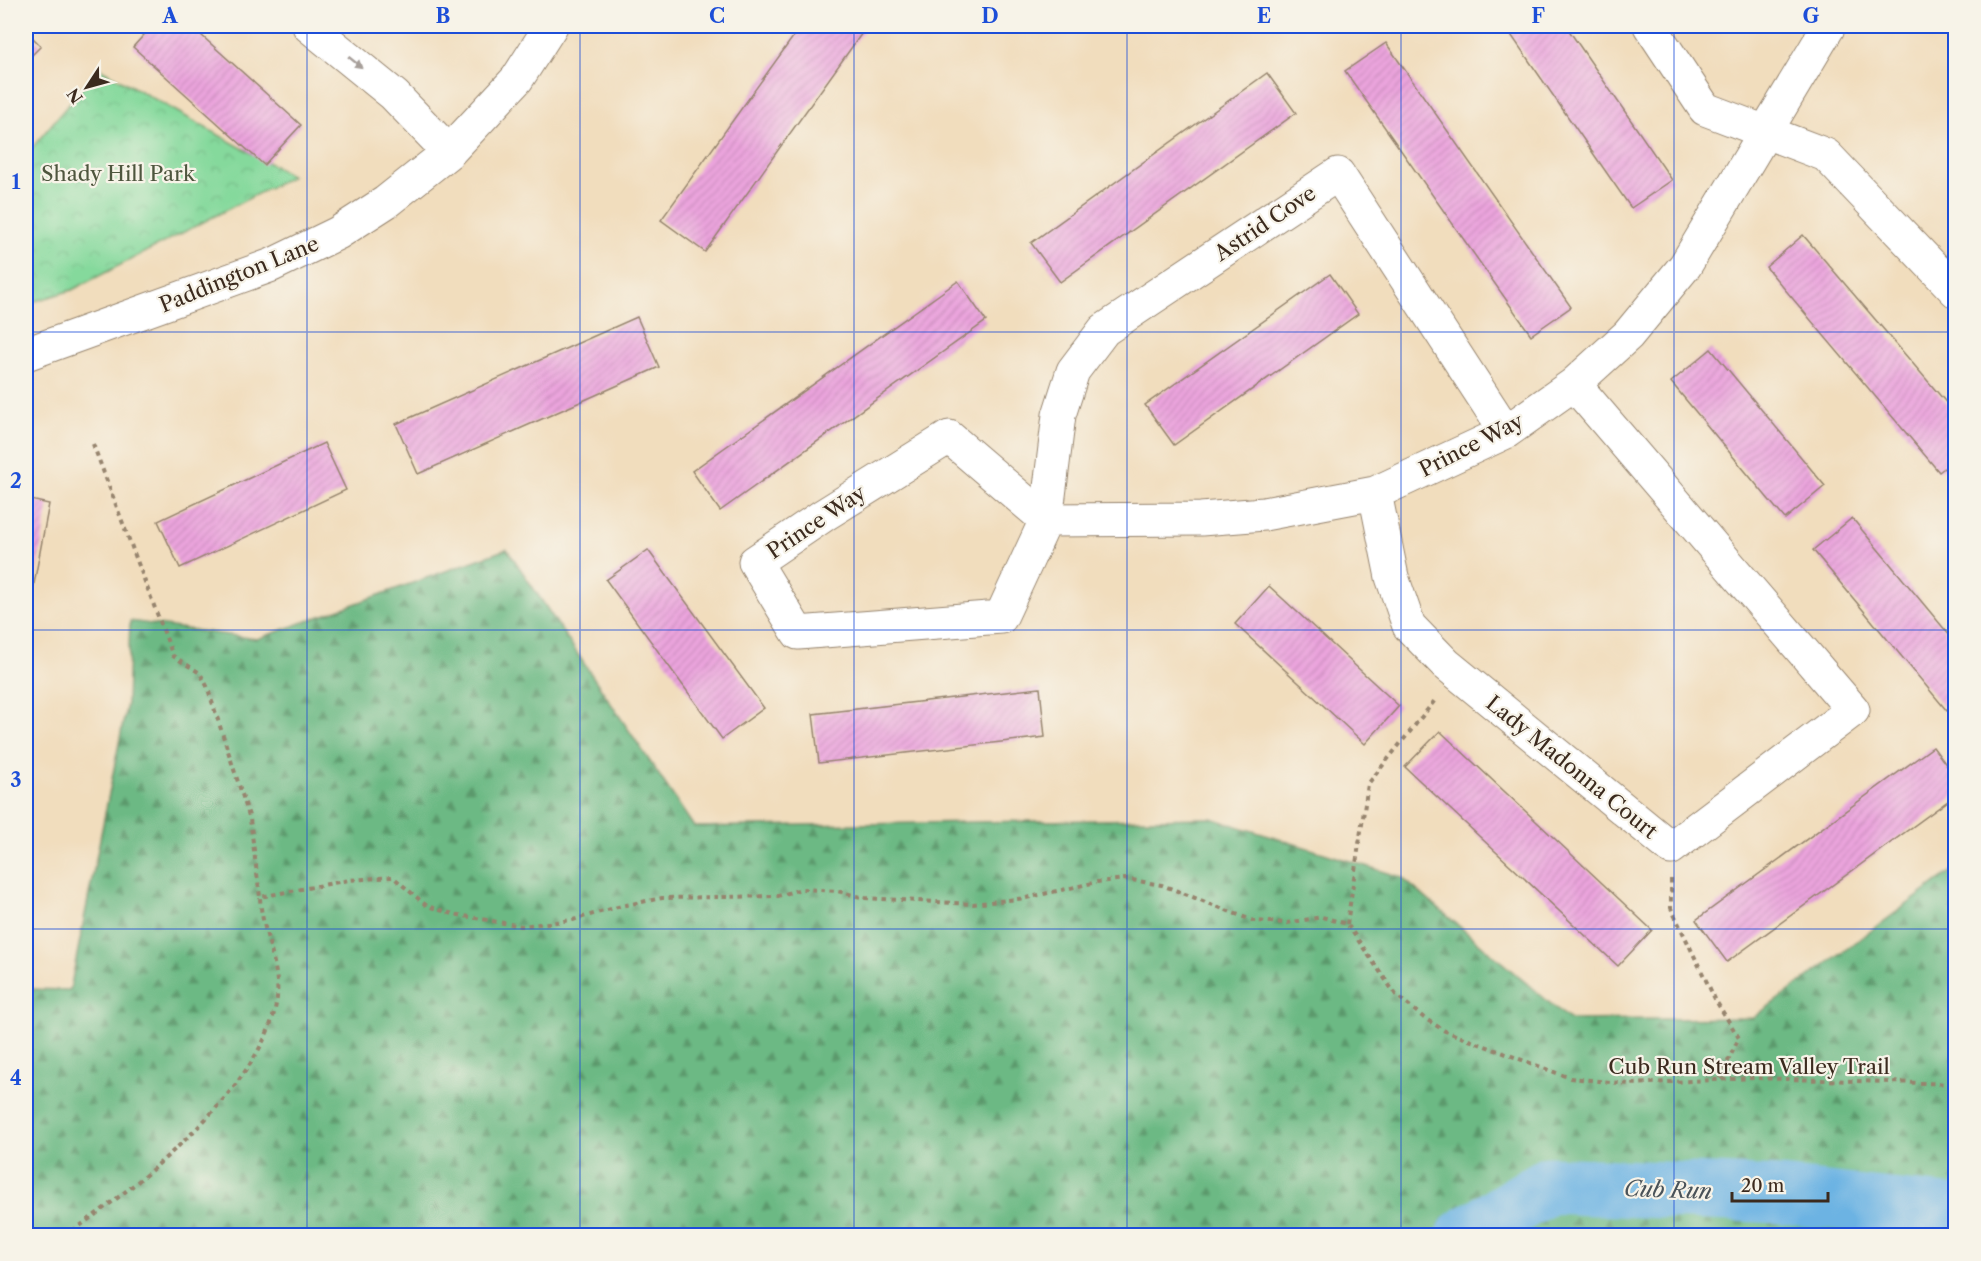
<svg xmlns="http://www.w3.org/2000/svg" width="1981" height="1261" viewBox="0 0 1981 1261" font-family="'Libre Caslon Text',serif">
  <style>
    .forest { fill: url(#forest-firs); stroke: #547251; stroke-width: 1.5 }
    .park { fill: url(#park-crowns); stroke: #60825d; stroke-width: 1.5 }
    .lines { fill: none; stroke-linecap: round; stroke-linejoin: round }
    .river { stroke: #6cb3e3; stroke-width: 57 }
    .building { fill: url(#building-hatch) }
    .minor-casing { stroke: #96846e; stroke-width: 35 }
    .path { stroke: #96846e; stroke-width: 4; stroke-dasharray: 4.5 4.5; stroke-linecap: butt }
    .minor { stroke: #fff; stroke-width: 33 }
    .oneway { fill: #a79f9a }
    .grid { fill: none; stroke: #1d4ed8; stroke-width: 1.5; stroke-opacity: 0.55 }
    .labels { text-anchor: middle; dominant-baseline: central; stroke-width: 4.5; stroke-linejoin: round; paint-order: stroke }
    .park-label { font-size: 21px; fill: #4e563e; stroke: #f7f3e8 }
    .street-label { font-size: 21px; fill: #3b2a1e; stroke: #f7f3e8 }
    .water-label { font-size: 22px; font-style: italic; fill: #4a5359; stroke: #f7f3e8 }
    .neatline { fill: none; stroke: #1d4ed8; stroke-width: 2 }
    .grid-label { font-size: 20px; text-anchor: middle; font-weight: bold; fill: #1d4ed8 }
  </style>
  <defs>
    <pattern id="forest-firs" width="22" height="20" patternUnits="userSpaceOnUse" patternTransform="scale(1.5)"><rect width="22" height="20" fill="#6cb984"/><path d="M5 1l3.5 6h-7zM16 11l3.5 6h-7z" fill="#5a976b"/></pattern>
    <pattern id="park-crowns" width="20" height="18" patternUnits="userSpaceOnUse" patternTransform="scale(1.5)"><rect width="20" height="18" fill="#85d99c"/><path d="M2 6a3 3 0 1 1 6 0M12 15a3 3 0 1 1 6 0" fill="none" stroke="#74ba86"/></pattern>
    <pattern id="building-hatch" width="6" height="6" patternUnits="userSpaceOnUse" patternTransform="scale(1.5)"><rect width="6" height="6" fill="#eba4dd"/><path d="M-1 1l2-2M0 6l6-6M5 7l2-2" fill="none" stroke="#ca8dbd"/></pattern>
  </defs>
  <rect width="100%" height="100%" fill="#f7f3e8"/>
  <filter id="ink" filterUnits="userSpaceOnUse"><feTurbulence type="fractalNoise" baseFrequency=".0167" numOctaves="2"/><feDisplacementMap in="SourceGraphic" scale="12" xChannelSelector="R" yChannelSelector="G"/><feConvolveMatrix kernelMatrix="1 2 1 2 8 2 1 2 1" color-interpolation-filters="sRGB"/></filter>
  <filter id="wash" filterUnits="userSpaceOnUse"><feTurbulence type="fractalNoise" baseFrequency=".008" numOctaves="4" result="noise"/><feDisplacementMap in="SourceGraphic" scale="24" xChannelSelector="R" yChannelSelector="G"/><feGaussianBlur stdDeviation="1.35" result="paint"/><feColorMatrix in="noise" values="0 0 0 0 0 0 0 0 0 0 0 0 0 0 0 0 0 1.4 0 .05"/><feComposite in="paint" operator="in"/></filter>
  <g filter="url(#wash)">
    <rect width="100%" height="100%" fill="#f1ddbd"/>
    <!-- forest -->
    <path class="forest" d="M 507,549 L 694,827 L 1211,818 L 1401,877 L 1570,1020 L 1753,1018 L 1955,869 L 1955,1235 L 26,1235 L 26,989 L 70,990 L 127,703 L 130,621 L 257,639 Z"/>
    <!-- park -->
    <path class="park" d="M 99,68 L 292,176 L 72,290 L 26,304 L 26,155 Z"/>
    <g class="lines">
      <!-- river -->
      <path class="river" d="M 1465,1236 L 1549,1185 L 1780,1195 L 1956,1214"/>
    </g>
    <g id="blocks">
      <!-- building -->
      <path class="building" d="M 152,26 L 191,26 L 301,125 L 264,165 L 133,47 Z
        M 801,26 L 867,26 L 705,252 L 661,220 Z
        M 1505,26 L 1566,26 L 1672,180 L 1631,208 Z
        M 26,31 L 41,46 L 26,61 Z
        M 1386,43 L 1571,307 L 1531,335 L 1345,71 Z
        M 1267,73 L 1296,113 L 1060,282 L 1031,243 Z
        M 1803,235 L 1956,414 L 1956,459 L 1939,472 L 1766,267 Z
        M 1330,274 L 1358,314 L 1174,445 L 1145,405 Z
        M 958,281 L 986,321 L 720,511 L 692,471 Z
        M 637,317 L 659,367 L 418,474 L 396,424 Z
        M 1711,349 L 1825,486 L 1785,519 L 1671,382 Z
        M 324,443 L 346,490 L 180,568 L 158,521 Z
        M 26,499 L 49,504 L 27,621 L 26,621 Z
        M 1852,518 L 1956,643 L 1956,703 L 1947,711 L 1813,550 Z
        M 648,550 L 764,708 L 722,739 L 606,580 Z
        M 1269,586 L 1399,706 L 1365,744 L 1235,624 Z
        M 1040,688 L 1045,737 L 819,763 L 813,714 Z
        M 1440,731 L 1652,930 L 1618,966 L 1405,767 Z
        M 1933,747 L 1956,778 L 1956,795 L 1727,962 L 1696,920 Z"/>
    </g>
  </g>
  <g filter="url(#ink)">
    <use href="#blocks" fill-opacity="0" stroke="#96846e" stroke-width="1.5"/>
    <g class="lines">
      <!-- minor casing -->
      <g class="minor-casing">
        <path id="minor" d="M 309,26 L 394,95 L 449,152
          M 1650,26 L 1705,109 L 1826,155 L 1956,291
          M 26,354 L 272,265 L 338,233 L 386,202 L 449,152 L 517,79 L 551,26
          M 1506,432 L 1338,174 L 1104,330 L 1073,371 L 1059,415 L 1046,520 L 1201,519 L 1264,514 L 1375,493 L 1506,432 L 1574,384 L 1628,335 L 1685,266 L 1829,26
          M 949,437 L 1046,520 L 1001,617 L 798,633 L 755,562 L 824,515 Z
          M 1375,493 L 1392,577 L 1409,626 L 1446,664 L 1671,848 L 1853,710 L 1574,384"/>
      </g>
      <!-- path -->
      <path class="path" d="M 93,444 L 173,656 L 200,673 L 207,686 L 250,819 L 260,897
        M 1671,879 L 1671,908 L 1716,1001 L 1739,1038 L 1719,1080
        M 1347,924 L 1368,784 L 1436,699
        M 65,1236 C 133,1190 261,1089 276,1004 C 283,970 261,931 260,897 L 349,880 L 393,877 L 427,906 L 453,914 L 521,926 L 573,920 L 621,906 L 662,898 L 778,896 L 801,889 L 837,891 L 865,898 L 973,904 L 1026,898 L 1097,882 L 1126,879 L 1162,885 L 1254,921 L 1287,923 L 1322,917 L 1347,924 L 1396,995 L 1424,1018 L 1445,1031 L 1570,1078 L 1629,1084 L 1754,1078 L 1956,1084"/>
      <!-- minor -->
      <use href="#minor" class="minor"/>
    </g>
    <!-- one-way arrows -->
    <defs><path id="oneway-solid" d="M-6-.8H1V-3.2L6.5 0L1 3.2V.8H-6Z" transform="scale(1.5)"/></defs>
    <use class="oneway" href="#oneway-solid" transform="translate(355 62) rotate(39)"/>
  </g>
  <!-- grid -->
  <path class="grid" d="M 307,26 L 307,1236M 580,26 L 580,1236M 854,26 L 854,1236M 1127,26 L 1127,1236M 1401,26 L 1401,1236M 1674,26 L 1674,1236M 26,332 L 1956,332M 26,630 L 1956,630M 26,929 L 1956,929"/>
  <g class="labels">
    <!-- park labels -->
    <g class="park-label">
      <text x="118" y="173">Shady Hill Park</text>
    </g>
    <!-- street labels -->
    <g class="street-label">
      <text transform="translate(1265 223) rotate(-34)">Astrid Cove</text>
      <text transform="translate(239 274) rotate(-22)">Paddington Lane</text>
      <text transform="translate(1471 445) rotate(-27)">Prince Way</text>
      <text transform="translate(816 522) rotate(-34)">Prince Way</text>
      <text transform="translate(1572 767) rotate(39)">Lady Madonna Court</text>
      <text x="1749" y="1066">Cub Run Stream Valley Trail</text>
    </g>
    <!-- water labels -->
    <g class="water-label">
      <text transform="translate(1668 1190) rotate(2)">Cub Run</text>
    </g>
  </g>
  <!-- margin -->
  <rect width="1981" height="1261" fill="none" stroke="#f7f3e8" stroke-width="66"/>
  <!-- north arrow -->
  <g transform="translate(87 87) rotate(234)" stroke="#f7f3e8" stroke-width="4.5" paint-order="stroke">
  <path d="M0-4.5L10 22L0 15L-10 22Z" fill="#3b2a1e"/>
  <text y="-9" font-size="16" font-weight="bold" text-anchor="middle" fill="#3b2a1e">N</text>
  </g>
  <!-- scale -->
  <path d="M1732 1192v9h96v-9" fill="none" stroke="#3b2a1e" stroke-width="3"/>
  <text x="1741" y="1192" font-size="18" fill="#3b2a1e" stroke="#f7f3e8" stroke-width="4.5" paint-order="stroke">20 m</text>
  <rect x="33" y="33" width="1915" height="1195" class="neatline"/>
  <g class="grid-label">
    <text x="170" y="23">A</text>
    <text x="443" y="23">B</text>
    <text x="717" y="23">C</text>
    <text x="990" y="23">D</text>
    <text x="1264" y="23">E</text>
    <text x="1538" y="23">F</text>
    <text x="1811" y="23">G</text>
    <text x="16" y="189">1</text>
    <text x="16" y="488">2</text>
    <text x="16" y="787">3</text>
    <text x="16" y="1085">4</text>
  </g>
</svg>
